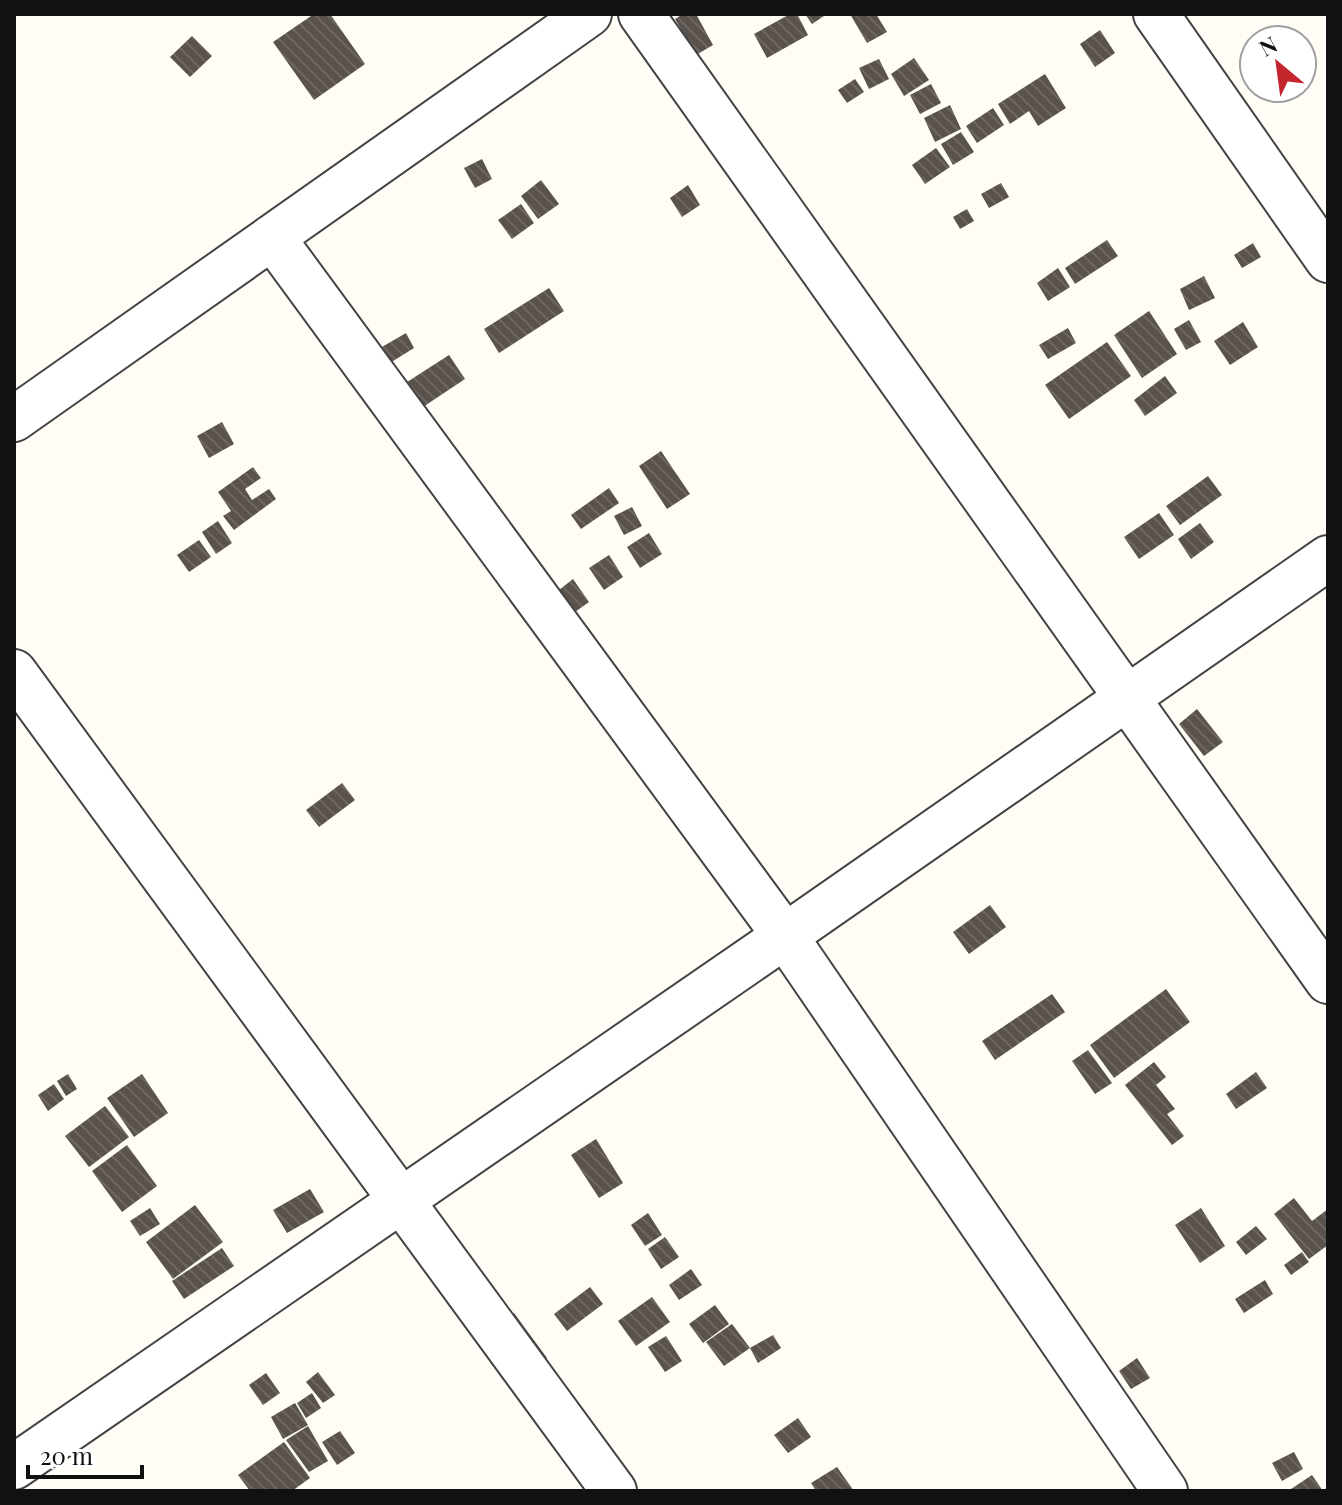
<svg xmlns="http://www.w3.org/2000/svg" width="1342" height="1505" viewBox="0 0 1342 1505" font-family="'Playfair Display',serif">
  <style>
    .building { fill: url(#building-back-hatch) }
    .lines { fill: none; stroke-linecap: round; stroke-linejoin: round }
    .minor-casing { stroke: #444; stroke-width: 48 }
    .minor { stroke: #fff; stroke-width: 44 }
  </style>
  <defs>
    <pattern id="building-back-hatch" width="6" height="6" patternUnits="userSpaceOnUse" patternTransform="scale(2)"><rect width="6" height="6" fill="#5a524d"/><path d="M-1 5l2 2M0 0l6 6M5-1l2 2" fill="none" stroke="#6d6662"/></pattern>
  </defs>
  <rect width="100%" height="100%" fill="#fffdf5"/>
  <!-- building -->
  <path class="building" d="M 314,14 L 330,14 L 365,64 L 314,100 L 273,42 Z
    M 683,14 L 696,14 L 713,45 L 696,55 L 675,19 Z
    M 790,14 L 797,14 L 808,35 L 767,58 L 754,34 Z
    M 805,14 L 822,14 L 824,16 L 812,24 Z
    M 850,14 L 876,14 L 887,32 L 867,43 Z
    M 1100,30 L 1115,53 L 1095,67 L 1080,44 Z
    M 192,36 L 212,56 L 190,77 L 170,57 Z
    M 914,58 L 929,80 L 904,96 L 891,74 Z
    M 879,59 L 889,79 L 869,89 L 859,68 Z
    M 1045,74 L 1066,108 L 1038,126 L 1029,111 L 1010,124 L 998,104 Z
    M 855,79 L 864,92 L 847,103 L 838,90 Z
    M 931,84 L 941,103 L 920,114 L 910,95 Z
    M 950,105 L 961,129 L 935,142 L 924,118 Z
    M 993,108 L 1004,125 L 977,143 L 966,126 Z
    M 961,132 L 974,152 L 953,165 L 941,144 Z
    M 936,148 L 950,167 L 925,184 L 912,165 Z
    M 482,159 L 492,179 L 475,188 L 464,168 Z
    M 541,180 L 559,204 L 538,219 L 521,196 Z
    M 1001,183 L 1009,197 L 989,208 L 981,194 Z
    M 688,185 L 700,205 L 682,217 L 670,198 Z
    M 521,204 L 534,223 L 512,239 L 498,220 Z
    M 967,209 L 974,221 L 960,229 L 953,217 Z
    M 1107,240 L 1118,256 L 1075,284 L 1065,268 Z
    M 1253,243 L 1261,257 L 1242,268 L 1234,255 Z
    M 1058,268 L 1070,287 L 1048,301 L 1037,283 Z
    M 1204,276 L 1215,298 L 1189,310 L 1180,289 Z
    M 549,288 L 564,311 L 499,353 L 484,329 Z
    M 1149,311 L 1177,354 L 1142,378 L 1114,335 Z
    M 1189,320 L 1201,342 L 1186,350 L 1174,329 Z
    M 1243,322 L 1258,347 L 1230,365 L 1214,341 Z
    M 1068,328 L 1076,343 L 1048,359 L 1039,345 Z
    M 406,333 L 414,348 L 385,366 L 375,351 Z
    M 1107,342 L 1131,376 L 1069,419 L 1045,385 Z
    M 449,355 L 465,379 L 420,409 L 404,384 Z
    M 1165,376 L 1177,393 L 1145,416 L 1134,400 Z
    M 222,422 L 234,444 L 209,458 L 197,436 Z
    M 661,451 L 690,494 L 667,509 L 639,466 Z
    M 253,467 L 261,478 L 245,489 L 252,500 L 269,489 L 276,499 L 234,530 L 223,516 L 231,511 L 218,492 Z
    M 1208,476 L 1222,495 L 1180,525 L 1166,506 Z
    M 609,488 L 619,503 L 581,529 L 571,515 Z
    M 632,507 L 642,526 L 624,535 L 614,516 Z
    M 1159,513 L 1174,535 L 1139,559 L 1124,537 Z
    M 218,521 L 232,543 L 216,554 L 202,532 Z
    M 1200,523 L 1214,542 L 1191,559 L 1178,539 Z
    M 649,533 L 662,554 L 640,568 L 627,547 Z
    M 199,540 L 211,557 L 189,572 L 177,555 Z
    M 609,555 L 623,577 L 604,590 L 589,568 Z
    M 573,579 L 589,602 L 575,612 L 559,590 Z
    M 1197,709 L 1223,742 L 1204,756 L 1179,724 Z
    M 342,783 L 355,800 L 319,827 L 306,810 Z
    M 990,905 L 1006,927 L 969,954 L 953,932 Z
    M 1166,989 L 1190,1022 L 1114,1078 L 1090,1045 Z
    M 1052,994 L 1065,1012 L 995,1060 L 982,1041 Z
    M 1088,1050 L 1112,1083 L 1095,1094 L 1072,1061 Z
    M 1154,1062 L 1166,1077 L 1156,1085 L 1175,1109 L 1167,1114 L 1184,1136 L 1172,1145 L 1125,1085 Z
    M 1256,1072 L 1267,1088 L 1236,1109 L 1226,1094 Z
    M 68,1074 L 77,1089 L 66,1096 L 57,1081 Z
    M 142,1074 L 168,1113 L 134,1137 L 107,1098 Z
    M 54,1084 L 64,1099 L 48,1111 L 38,1095 Z
    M 105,1106 L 129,1137 L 89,1167 L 65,1136 Z
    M 596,1139 L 623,1183 L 599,1198 L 571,1155 Z
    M 127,1145 L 157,1186 L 122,1212 L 92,1171 Z
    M 310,1189 L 324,1212 L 287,1233 L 273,1210 Z
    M 1294,1198 L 1312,1221 L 1328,1209 L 1328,1245 L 1309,1259 L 1274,1214 Z
    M 195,1205 L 223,1242 L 173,1279 L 146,1242 Z
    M 150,1208 L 160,1224 L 140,1236 L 130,1221 Z
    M 1201,1208 L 1225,1246 L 1200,1263 L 1175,1225 Z
    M 648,1213 L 662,1235 L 645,1246 L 631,1225 Z
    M 1256,1226 L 1267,1239 L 1246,1255 L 1236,1242 Z
    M 665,1237 L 679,1257 L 661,1269 L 648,1249 Z
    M 222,1248 L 234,1266 L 184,1299 L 172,1281 Z
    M 1302,1252 L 1309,1262 L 1291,1275 L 1284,1265 Z
    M 691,1269 L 702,1285 L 679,1300 L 669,1285 Z
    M 1265,1280 L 1273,1294 L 1244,1313 L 1235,1299 Z
    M 590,1287 L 603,1304 L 567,1331 L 554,1314 Z
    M 652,1297 L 670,1322 L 636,1346 L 618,1321 Z
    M 715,1305 L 729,1324 L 703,1343 L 689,1324 Z
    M 514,1313 L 547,1358 L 535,1367 L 502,1322 Z
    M 732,1324 L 750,1348 L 724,1366 L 706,1342 Z
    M 773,1335 L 781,1348 L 758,1363 L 750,1348 Z
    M 666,1336 L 682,1361 L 665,1372 L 648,1347 Z
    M 1137,1358 L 1150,1378 L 1131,1389 L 1119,1371 Z
    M 318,1372 L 335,1395 L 323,1403 L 306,1382 Z
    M 266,1373 L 280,1393 L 263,1405 L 249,1385 Z
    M 312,1393 L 321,1408 L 306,1418 L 297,1403 Z
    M 295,1403 L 308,1425 L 283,1439 L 271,1417 Z
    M 798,1418 L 811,1437 L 788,1453 L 774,1435 Z
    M 308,1426 L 328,1461 L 309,1472 L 286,1440 Z
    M 340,1431 L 355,1453 L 337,1465 L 322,1442 Z
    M 284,1442 L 310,1478 L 292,1491 L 250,1491 L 238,1475 Z
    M 1294,1452 L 1303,1469 L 1282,1481 L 1272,1463 Z
    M 837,1467 L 854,1491 L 816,1491 L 811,1483 Z
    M 1312,1475 L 1323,1491 L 1288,1491 Z"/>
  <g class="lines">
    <!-- minor casing -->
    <g class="minor-casing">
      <path id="minor" d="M 641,14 L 1328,981
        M 1156,14 L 1328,260
        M 272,237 L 785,936 L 1165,1491
        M 14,419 L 589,14
        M 14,672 L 614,1491
        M 14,1467 L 785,936 L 1328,558"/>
    </g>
    <!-- minor -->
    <use href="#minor" class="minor"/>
  </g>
  <!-- border -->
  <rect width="1342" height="1505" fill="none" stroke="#111111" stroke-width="32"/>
  <!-- north arrow -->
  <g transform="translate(1278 64) rotate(331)"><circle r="38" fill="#ffffff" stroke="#a0a0a0" stroke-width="2"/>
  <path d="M0-6L14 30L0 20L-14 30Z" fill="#c4262e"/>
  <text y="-12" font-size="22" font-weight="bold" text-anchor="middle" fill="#111111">N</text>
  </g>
  <!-- scale -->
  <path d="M28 1465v12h114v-12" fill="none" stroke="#111111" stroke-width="4"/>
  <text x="40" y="1465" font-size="24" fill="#111111" stroke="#ffffff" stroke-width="6" paint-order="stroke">20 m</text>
</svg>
